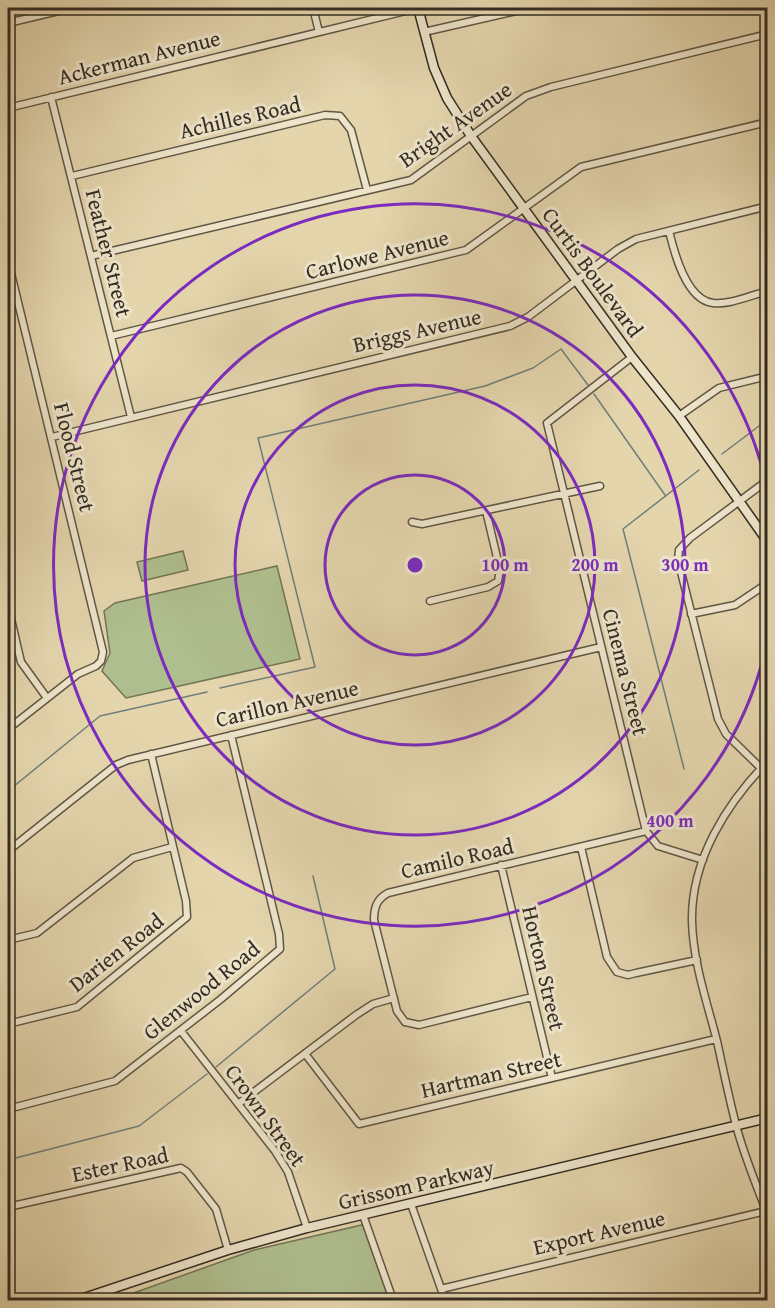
<svg xmlns="http://www.w3.org/2000/svg" width="775" height="1308" viewBox="0 0 775 1308" font-family="'Gentium Book Plus',serif">
  <style>
    .green { fill: #afbe8e; stroke: #727558; stroke-width: 1.5 }
    .lines { fill: none; stroke-linecap: round; stroke-linejoin: round }
    .stream { stroke: #707f79; stroke-width: 1.5 }
    .street-casing { stroke: #605645; stroke-width: 9 }
    .secondary-casing { stroke: #342c22; stroke-width: 11 }
    .street { stroke: #ede4ca; stroke-width: 6 }
    .secondary { stroke: #ede4ca; stroke-width: 8 }
    .ring { fill: none; stroke: #7b2cbf; stroke-width: 3 }
    .labels { text-anchor: middle; dominant-baseline: central; stroke-width: 6; stroke-linejoin: round; paint-order: stroke }
    .street-label { font-size: 22px; fill: #342c22; stroke: #ede4ca }
    .centre { fill: #7b2cbf; stroke: #ede4ca; stroke-width: 3 }
    .ring-label { font-size: 18px; text-anchor: middle; font-weight: bold; fill: #7b2cbf; stroke: #ede4ca; stroke-width: 6; stroke-linejoin: round; paint-order: stroke }
  </style>
  <rect width="100%" height="100%" fill="#e4d5ad"/>
  <filter id="stains"><feTurbulence type="fractalNoise" baseFrequency=".00333" numOctaves="4"/><feColorMatrix values="0 0 0 0 .2 0 0 0 0 .09 0 0 0 0 .02 0 0 0 .5 -.17"/></filter>
  <radialGradient id="worn" r=".72"><stop offset=".6" stop-color="#630" stop-opacity="0"/><stop offset="1" stop-color="#630" stop-opacity=".3"/></radialGradient>
  <!-- green -->
  <path class="green" d="M 183,551 L 188,570 L 142,581 L 137,562 Z
    M 277,566 L 300,659 L 126,698 L 102,671 L 110,653 L 104,611 L 115,603 Z
    M 366,1224 L 391,1300 L 114,1300 L 254,1250 Z"/>
  <g class="lines">
    <!-- stream -->
    <path class="stream" d="M 594,394 L 665,495
      M 722,454 L 759,426 L 768,424
      M 220,688 L 315,667 L 258,438 L 485,386 L 533,368 L 561,349 L 588,385
      M 684,769 L 623,529 L 699,470
      M 8,791 L 100,716 L 207,692
      M 216,1067 L 335,969 L 313,876
      M 8,1160 L 139,1126 L 207,1074"/>
    <!-- street casing -->
    <g class="street-casing">
      <path id="street" d="M 313,8 L 319,32
        M 8,23 L 71,8
        M 424,32 L 529,8
        M 51,97 L 131,417
        M 8,108 L 418,8
        M 72,176 L 325,115 L 340,116 L 351,130 L 367,190
        M 669,231 C 674,252 686,300 713,303 C 730,305 751,295 768,291
        M 91,256 L 411,180 L 526,96 L 551,87 L 768,34
        M 8,261 L 103,652 L 101,661 L 96,666 L 78,674 L 8,729
        M 111,336 L 466,250 L 581,167 L 768,122
        M 632,357 L 547,423 L 646,831 L 658,846 L 703,860
        M 679,416 L 719,388 L 768,376
        M 52,437 L 510,326 L 528,317 L 618,249 L 636,239 L 768,206
        M 768,480 L 690,538 L 679,550 L 678,560 L 718,719 L 726,734 L 768,775
        M 412,522 L 422,524 L 600,486
        M 430,601 L 488,587 L 498,581 L 500,570 L 486,511
        M 8,606 L 21,662 L 47,698
        M 691,614 L 735,605 L 768,583
        M 768,761 C 726,804 691,860 692,921 C 693,962 707,1002 717,1041 C 723,1069 729,1098 736,1125 C 744,1156 757,1186 768,1216
        M 581,847 L 607,957 L 617,972 L 628,975 L 636,973 L 697,960
        M 8,851 L 116,765 L 128,760 L 601,647
        M 501,865 L 552,1078
        M 8,940 L 37,933 L 133,858 L 172,847
        M 532,997 L 419,1025 L 405,1022 L 397,1011 L 374,920 C 374,907 377,899 388,893 L 646,831
        M 8,1024 L 77,1007 L 187,917 L 186,901 L 151,754
        M 181,1031 L 275,1151 L 288,1172 L 307,1228
        M 306,1055 L 359,1124 L 716,1039
        M 238,1104 L 356,1015 L 373,1004 L 394,998
        M 8,1109 L 115,1081 L 221,999 L 280,949 L 279,934 L 231,735
        M 411,1204 L 445,1300
        M 8,1207 L 181,1168 L 187,1172 L 216,1209 L 228,1250
        M 363,1215 L 393,1300
        M 441,1289 L 766,1211
        M 744,1300 L 768,1295"/>
    </g>
    <!-- secondary casing -->
    <g class="secondary-casing">
      <path id="secondary" d="M 418,8 L 434,68 L 447,98 L 471,136 L 632,357 L 679,416 L 768,542
        M 8,1293 L 9,1300
        M 78,1300 L 228,1250 L 307,1228 L 768,1118"/>
    </g>
    <!-- street -->
    <use href="#street" class="street"/>
    <!-- secondary -->
    <use href="#secondary" class="secondary"/>
  </g>
  <!-- distance rings -->
  <g class="ring">
    <circle cx="415" cy="565" r="90"/>
    <circle cx="415" cy="565" r="180"/>
    <circle cx="415" cy="565" r="270"/>
    <path d="M767 643A361 361 0 1 1 767 487"/>
  </g>
  <g class="labels">
    <!-- street labels -->
    <g class="street-label">
      <text transform="translate(139 57) rotate(-14)">Ackerman Avenue</text>
      <text transform="translate(240 117) rotate(-13)">Achilles Road</text>
      <text transform="translate(455 124) rotate(-35)">Bright Avenue</text>
      <text transform="translate(109 253) rotate(76)">Feather Street</text>
      <text transform="translate(377 254) rotate(-14)">Carlowe Avenue</text>
      <text transform="translate(593 272) rotate(54)">Curtis Boulevard</text>
      <text transform="translate(417 330) rotate(-13)">Briggs Avenue</text>
      <text transform="translate(75 457) rotate(76)">Flood Street</text>
      <text transform="translate(626 672) rotate(76)">Cinema Street</text>
      <text transform="translate(287 703) rotate(-13)">Carillon Avenue</text>
      <text transform="translate(457 858) rotate(-13)">Camilo Road</text>
      <text transform="translate(116 952) rotate(-38)">Darien Road</text>
      <text transform="translate(544 968) rotate(77)">Horton Street</text>
      <text transform="translate(201 990) rotate(-39)">Glenwood Road</text>
      <text transform="translate(491 1074) rotate(-13)">Hartman Street</text>
      <text transform="translate(266 1115) rotate(54)">Crown Street</text>
      <text transform="translate(120 1164) rotate(-12)">Ester Road</text>
      <text transform="translate(416 1184) rotate(-13)">Grissom Parkway</text>
      <text transform="translate(599 1232) rotate(-13)">Export Avenue</text>
    </g>
  </g>
  <circle cx="415" cy="565" r="9" class="centre"/>
  <g class="ring-label">
    <text x="505" y="571">100 m</text>
    <text x="595" y="571">200 m</text>
    <text x="685" y="571">300 m</text>
    <text x="670" y="827">400 m</text>
  </g>
  <!-- margin -->
  <rect width="775" height="1308" fill="none" stroke="#e4d5ad" stroke-width="30"/>
  <rect x="9" y="9" width="757" height="1290" fill="none" stroke="#342c22" stroke-width="3"/>
  <rect x="15" y="15" width="745" height="1278" fill="none" stroke="#342c22" stroke-width="1.5"/>
  <rect width="100%" height="100%" filter="url(#stains)"/>
  <rect width="100%" height="100%" fill="url(#worn)"/>
</svg>
